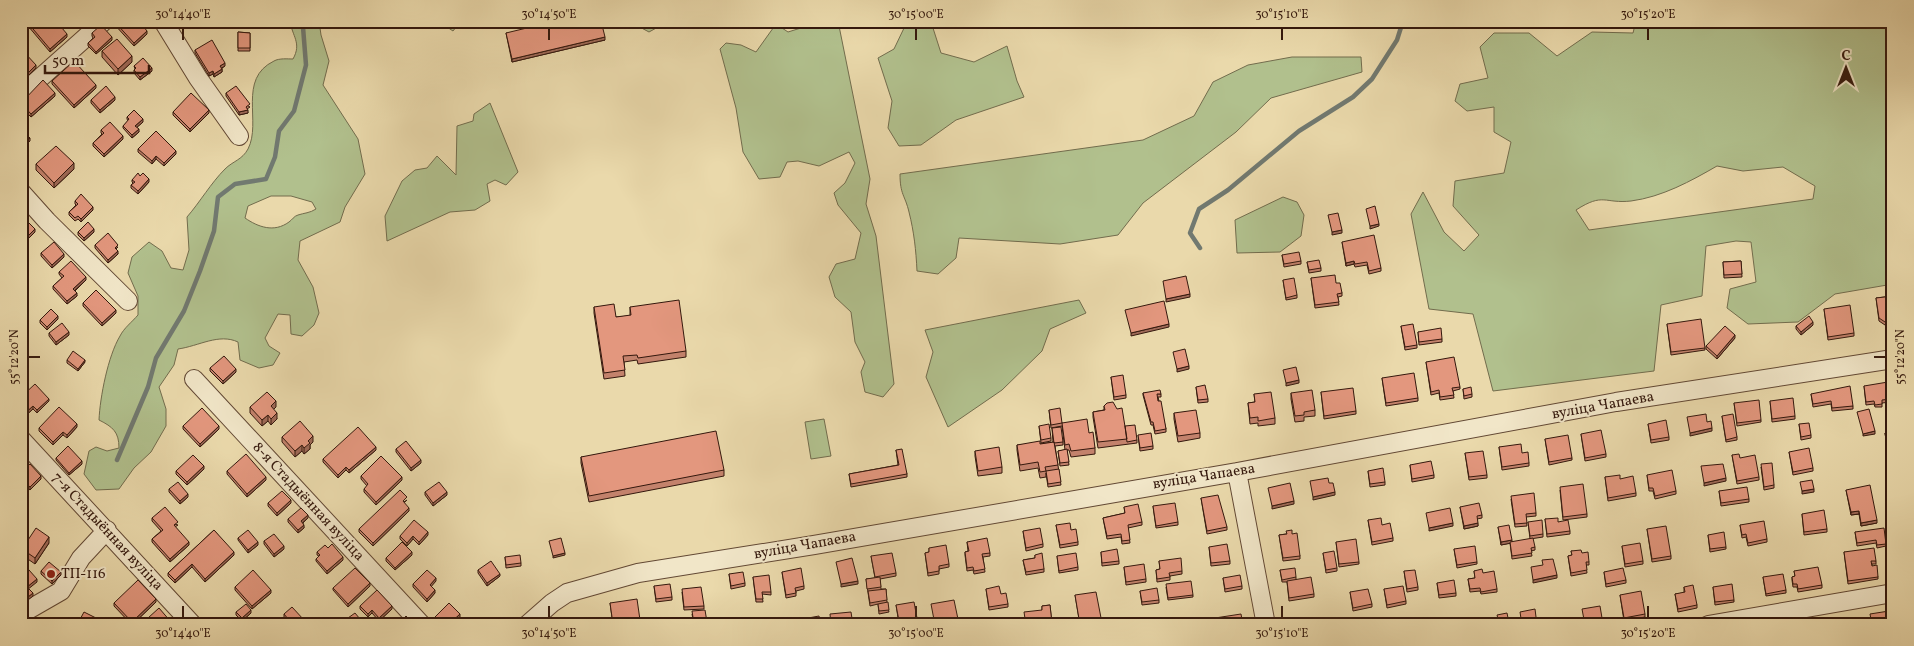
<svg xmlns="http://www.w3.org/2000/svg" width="1914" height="646" viewBox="0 0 1914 646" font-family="Vollkorn,serif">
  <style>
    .green { fill: #b1c08d; stroke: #726c4d; fill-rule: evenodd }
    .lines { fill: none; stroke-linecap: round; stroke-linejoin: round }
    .stream { stroke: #717970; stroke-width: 4.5 }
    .minor-casing { stroke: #624834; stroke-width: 20 }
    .minor { stroke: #f1e6c8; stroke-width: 18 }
    .wall { fill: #c3826c; stroke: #34180d }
    .shaded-wall { fill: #9f6a58; stroke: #34180d }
    .building { fill: #e3977e; stroke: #34180d }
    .ticks { fill: none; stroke: #34180d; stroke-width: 2 }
    .poi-dot { fill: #8f2418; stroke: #f1e6c8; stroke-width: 2 }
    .labels { text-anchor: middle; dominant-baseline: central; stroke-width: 4; stroke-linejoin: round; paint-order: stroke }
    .street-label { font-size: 15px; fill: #34180d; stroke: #f1e6c8 }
    .poi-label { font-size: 15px; fill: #34180d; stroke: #f1e6c8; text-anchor: start }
    .neatline { fill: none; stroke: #34180d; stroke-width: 2 }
    .ticks-label { font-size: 12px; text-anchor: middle; fill: #34180d }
  </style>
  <rect width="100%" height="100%" fill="#ead9ab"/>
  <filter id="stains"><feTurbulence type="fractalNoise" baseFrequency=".004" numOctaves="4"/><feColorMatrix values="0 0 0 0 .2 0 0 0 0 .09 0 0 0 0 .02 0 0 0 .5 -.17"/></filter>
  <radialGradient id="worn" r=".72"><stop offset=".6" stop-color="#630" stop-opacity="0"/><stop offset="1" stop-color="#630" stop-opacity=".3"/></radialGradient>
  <!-- green -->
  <path class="green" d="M 290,21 L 319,21 L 321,35 L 329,61 L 323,85 L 358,139 L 365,174 L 345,207 L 340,222 L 300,241 L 298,260 L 313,287 L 319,313 L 314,325 L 302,336 L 291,334 L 290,315 L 278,314 L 265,338 L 269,346 L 280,353 L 273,365 L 259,368 L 240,360 L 238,342 C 219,333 199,346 178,349 L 174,365 L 159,387 L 166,409 L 166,426 L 151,452 L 134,468 L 119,489 L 96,490 L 84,474 L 89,451 L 96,447 L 107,451 L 119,448 C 119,432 113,427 99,420 C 100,397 108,356 120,336 C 124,328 132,322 138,315 L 138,296 L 128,273 L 132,257 L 149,242 L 162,251 L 171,268 L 183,270 L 189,250 L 187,217 C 200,202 211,183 225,169 C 233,161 242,160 248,149 C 262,122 237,79 274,61 C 279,58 288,59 293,59 C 302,43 292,36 290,21 ZM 271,196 L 291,196 L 312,202 L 316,209 C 310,213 304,213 298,215 C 294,216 292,220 289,222 C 274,233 258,227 245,218 L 248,206 Z
    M 438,21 L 460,21 L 460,22 L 453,31 Z
    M 635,21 L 669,21 L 649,32 L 636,25 Z
    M 803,21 L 838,21 L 870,179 L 866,204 L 876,236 L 894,384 L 883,397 L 865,392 L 861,372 L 865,362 L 855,342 L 851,312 L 835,297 L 829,277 L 836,264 L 855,259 L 861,233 L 838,205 L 834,193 L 845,183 L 855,163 L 849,152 L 819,166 L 798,161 L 787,162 L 780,177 L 759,179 L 743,152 L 736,108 L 720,49 L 726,43 L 741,45 L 756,52 L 776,24 L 788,32 L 804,27 Z
    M 1636,21 L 1893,21 L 1893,284 L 1835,294 L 1798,322 L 1748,324 L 1727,308 L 1730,289 L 1756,282 L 1751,242 L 1736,241 L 1706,246 L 1702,296 L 1661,305 L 1654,371 L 1493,391 L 1473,314 L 1429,309 L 1411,214 L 1423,192 L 1444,232 L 1464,251 L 1479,235 L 1453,206 L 1455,181 L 1504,173 L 1511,142 L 1494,132 L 1494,107 L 1467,111 L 1455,101 L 1460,84 L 1488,78 L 1480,47 L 1494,33 L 1529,33 L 1557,56 L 1592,32 L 1633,33 ZM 1717,166 L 1743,171 L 1783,167 L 1815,186 L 1813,199 L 1589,230 L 1576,210 C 1604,192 1604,204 1631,201 C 1662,197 1691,181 1717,166 Z
    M 932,25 L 941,53 L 974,62 L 1007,46 L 1017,81 L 1024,97 L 956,120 L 921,145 L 899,146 L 888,128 L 892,101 L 878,58 L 894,49 L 905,26 Z
    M 1292,57 L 1361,57 L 1362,72 L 1271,98 L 1236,132 L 1143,203 L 1118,235 L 1060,244 L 959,238 L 956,258 L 938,274 L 917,271 C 916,250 914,232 909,212 C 905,195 900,195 900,174 L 1143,140 L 1194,116 L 1213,82 L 1248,65 Z
    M 490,103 L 518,172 L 506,185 L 495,180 L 487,184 L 490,201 L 475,210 L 450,212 L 387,241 L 385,216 L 402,181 L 415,170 L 427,168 L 437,156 L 456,175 L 457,126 L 473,121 L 474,114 Z
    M 1283,197 L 1297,202 L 1304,215 L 1301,236 L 1280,252 L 1237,253 L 1235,220 Z
    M 1079,300 L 1086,313 L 1050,329 L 1042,351 L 1002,390 L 948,427 L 926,377 L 933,352 L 925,330 Z
    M 824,419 L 831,456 L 811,459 L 805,422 Z"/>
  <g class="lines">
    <!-- stream -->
    <path class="stream" d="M 1200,248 L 1190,233 L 1199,209 L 1228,190 L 1299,131 L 1353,97 L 1372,79 L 1397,40 L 1403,21
      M 117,460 L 148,387 L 156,358 L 184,311 L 200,271 L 214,231 L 218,197 L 235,184 L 266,179 L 275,157 L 279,131 L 294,111 L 306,65 L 303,27 L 306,21"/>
    <!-- minor casing -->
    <g class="minor-casing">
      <path id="minor" d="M 163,21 L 198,78 L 239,136
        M 21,95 L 104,21
        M 21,192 L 47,221 L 128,301
        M 194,379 L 422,625
        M 21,439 L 193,625
        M 1237,472 L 1266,625
        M 21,614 L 61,591 L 81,558 L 107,530
        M 527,625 L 552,603 L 567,593 L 638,573 L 814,545 L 1237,472 L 1616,402 L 1893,359
        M 1708,625 L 1893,593"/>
    </g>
    <!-- minor -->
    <use href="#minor" class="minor"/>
  </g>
  <!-- wall -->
  <path class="wall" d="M 114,21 L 147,34 L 134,46 L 114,24 Z
    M 28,23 L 67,37 L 50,52 L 28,26 Z
    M 238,32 L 250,33 L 250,51 L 238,51 Z
    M 92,33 L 112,40 L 96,54 L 88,46 L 88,43 L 93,38 L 92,36 Z
    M 506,33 L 605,40 L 512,62 Z
    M 195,50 L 225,66 L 222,68 L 222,72 L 214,77 L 213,74 L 209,76 L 195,53 Z
    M 102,51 L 132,62 L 118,75 L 102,57 Z
    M 21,55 L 36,68 L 25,79 L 21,76 Z
    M 134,66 L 152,71 L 140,80 L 134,73 L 134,70 L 135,69 Z
    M 52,81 L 96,88 L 74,108 L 52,84 Z
    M 226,93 L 250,107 L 247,109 L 248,113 L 239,115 L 226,96 Z
    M 55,96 L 31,117 L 21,107 L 21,103 Z
    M 91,100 L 115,100 L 100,113 L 91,103 Z
    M 173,112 L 209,113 L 190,132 L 173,115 Z
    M 127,117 L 143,122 L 137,127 L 139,132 L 132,138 L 123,128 L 123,126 L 128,121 L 127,119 Z
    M 101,130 L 123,139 L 104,157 L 93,146 L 93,143 L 102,134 L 101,133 Z
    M 138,149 L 176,154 L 164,166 L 156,159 L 152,164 L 138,152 Z
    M 36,164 L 74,169 L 54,188 L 36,170 Z
    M 132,180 L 149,182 L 138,194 L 131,188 L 131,185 L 133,183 L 132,182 Z
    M 75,201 L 93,210 L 81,222 L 78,219 L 75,221 L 69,215 L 69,212 L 76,205 L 75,204 Z
    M 78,232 L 94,232 L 84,241 L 78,235 Z
    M 1342,242 L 1381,268 L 1381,271 L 1369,274 L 1367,265 L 1355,267 L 1354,264 L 1346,266 Z
    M 95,245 L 118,247 L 116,249 L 118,254 L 108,263 L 95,248 Z
    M 41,253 L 64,257 L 52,268 L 41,256 Z
    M 1282,255 L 1301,261 L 1301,264 L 1284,267 Z
    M 1741,261 L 1742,277 L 1724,278 L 1723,262 Z
    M 1307,262 L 1321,268 L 1321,271 L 1309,273 Z
    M 59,272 L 86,280 L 75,291 L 77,296 L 67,304 L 53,289 L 53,286 L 62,278 L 59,274 Z
    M 1311,278 L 1336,283 L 1342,293 L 1342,296 L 1338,297 L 1339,305 L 1315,308 Z
    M 1283,280 L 1297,295 L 1297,298 L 1286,300 Z
    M 1893,296 L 1893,328 L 1891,329 L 1879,321 L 1876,298 Z
    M 83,303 L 116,313 L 102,326 L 83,306 Z
    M 594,307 L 616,317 L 630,316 L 630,307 L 686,351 L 686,357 L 638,364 L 637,360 L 624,362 L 625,376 L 604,379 L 594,313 Z
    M 1824,309 L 1854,333 L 1854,336 L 1828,340 Z
    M 58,319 L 47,330 L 40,323 L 40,320 Z
    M 1667,324 L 1705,348 L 1705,350 L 1671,355 Z
    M 1813,325 L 1801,335 L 1796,329 L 1796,326 Z
    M 1401,326 L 1417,345 L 1417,348 L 1405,350 Z
    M 1418,332 L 1442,339 L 1442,342 L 1419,345 Z
    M 49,333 L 69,335 L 56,345 L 49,336 Z
    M 1735,338 L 1717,359 L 1706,349 L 1706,346 Z
    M 67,360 L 85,362 L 78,371 L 67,363 Z
    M 1426,362 L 1460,387 L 1460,389 L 1453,391 L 1454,398 L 1440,400 L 1439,393 L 1431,395 Z
    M 210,368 L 236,372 L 223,384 L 210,371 Z
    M 1111,377 L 1126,395 L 1126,398 L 1114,400 Z
    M 1382,378 L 1418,398 L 1418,401 L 1386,406 Z
    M 1864,386 L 1891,399 L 1891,402 L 1882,403 L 1882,407 L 1875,407 L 1874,404 L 1866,405 Z
    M 1196,387 L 1208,399 L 1208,402 L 1198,403 Z
    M 1463,389 L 1472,394 L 1472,397 L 1464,399 Z
    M 1321,392 L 1356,411 L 1356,414 L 1324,419 Z
    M 1143,393 L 1161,394 L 1161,397 L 1158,397 L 1166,429 L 1166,432 L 1155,434 L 1153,425 L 1151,425 L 1143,395 Z
    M 1291,393 L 1315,410 L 1315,416 L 1304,417 L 1304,421 L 1295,422 L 1291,399 Z
    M 1254,394 L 1275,418 L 1275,424 L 1258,426 L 1258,423 L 1250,424 L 1248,403 L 1255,402 Z
    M 1811,394 L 1853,406 L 1853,409 L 1832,411 L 1831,404 L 1813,407 Z
    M 21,397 L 49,401 L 37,413 L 33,409 L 24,417 L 21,414 Z
    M 1770,401 L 1795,416 L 1795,419 L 1772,422 Z
    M 1734,403 L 1761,420 L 1761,422 L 1737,426 Z
    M 1104,406 L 1125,426 L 1137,440 L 1137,443 L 1098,448 L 1093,417 L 1093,412 L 1104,410 Z
    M 250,407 L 276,407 L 273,409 L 277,419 L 271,425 L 268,421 L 262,426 L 250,413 Z
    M 1049,410 L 1062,423 L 1089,433 L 1095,448 L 1095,454 L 1071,457 L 1069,450 L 1067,450 L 1069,465 L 1060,466 L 1058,451 L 1065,450 L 1062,426 L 1051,428 Z
    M 1174,413 L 1200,433 L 1200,438 L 1178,442 L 1174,419 Z
    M 1722,416 L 1737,437 L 1737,440 L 1726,442 Z
    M 1648,424 L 1669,437 L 1669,440 L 1651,443 Z
    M 1799,424 L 1811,435 L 1811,438 L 1801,440 Z
    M 183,426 L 219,429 L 200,447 L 183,429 Z
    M 1039,426 L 1051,438 L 1051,441 L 1041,443 Z
    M 77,427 L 67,438 L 63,435 L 53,445 L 39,431 L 39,428 Z
    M 1052,428 L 1063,442 L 1063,445 L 1055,446 L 1061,485 L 1048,487 L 1046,473 L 1046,477 L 1040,478 L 1038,468 L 1020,471 L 1017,450 L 1017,445 L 1040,444 L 1053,442 Z
    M 1893,432 L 1893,454 L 1888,454 L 1885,433 Z
    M 1581,434 L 1606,454 L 1606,457 L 1585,461 Z
    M 1138,435 L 1153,446 L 1153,449 L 1140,451 Z
    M 282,437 L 313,442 L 310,445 L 310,449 L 304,454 L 302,451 L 295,457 L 282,442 Z
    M 1545,439 L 1572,458 L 1572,460 L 1549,465 Z
    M 1499,447 L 1522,453 L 1529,463 L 1529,466 L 1502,470 Z
    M 396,449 L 421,463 L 411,471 L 396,452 Z
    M 376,450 L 349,473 L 346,470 L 338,478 L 323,462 L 323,459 Z
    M 896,450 L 907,474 L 907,477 L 851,487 L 849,474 L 898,465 Z
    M 975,451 L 1002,467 L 1002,473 L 978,476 L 975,456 Z
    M 1789,452 L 1813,468 L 1813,471 L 1793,475 Z
    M 1465,453 L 1487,475 L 1487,478 L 1469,480 Z
    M 1732,455 L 1740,458 L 1759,477 L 1759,480 L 1737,484 Z
    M 581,457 L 724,470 L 724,476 L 589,502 L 581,463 Z
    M 56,458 L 82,464 L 69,475 L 56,460 Z
    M 1410,465 L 1434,475 L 1434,478 L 1412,482 Z
    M 1761,467 L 1774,485 L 1774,488 L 1764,490 Z
    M 204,469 L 187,485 L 176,474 L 176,471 Z
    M 227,471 L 266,480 L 247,497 L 227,474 Z
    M 1368,471 L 1385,482 L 1385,485 L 1370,487 Z
    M 21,472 L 41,479 L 30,490 L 21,482 Z
    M 1647,475 L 1676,491 L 1676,494 L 1655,499 L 1653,491 L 1649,491 Z
    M 361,476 L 402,480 L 376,505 L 364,492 L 364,489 L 367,486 L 361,479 Z
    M 1605,477 L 1620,479 L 1636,493 L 1636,496 L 1608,501 Z
    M 169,489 L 188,497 L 180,504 L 169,492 Z
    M 1560,490 L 1587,514 L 1587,517 L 1563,520 Z
    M 1846,490 L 1877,523 L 1861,526 L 1859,514 L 1851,515 Z
    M 1719,491 L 1749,499 L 1749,502 L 1721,506 Z
    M 425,492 L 447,495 L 433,506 L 425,495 Z
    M 1201,498 L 1227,527 L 1227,530 L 1207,534 Z
    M 1511,499 L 1536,513 L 1536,516 L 1526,517 L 1527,526 L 1515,527 Z
    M 407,500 L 404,503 L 409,511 L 373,546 L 359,532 L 359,529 Z
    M 268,503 L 291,503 L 277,516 L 268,506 Z
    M 1153,506 L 1178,522 L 1178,525 L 1156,528 Z
    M 1124,507 L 1142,522 L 1142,525 L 1128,528 L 1130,543 L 1122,544 L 1121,537 L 1107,539 L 1103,518 L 1125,513 Z
    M 1460,507 L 1482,515 L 1482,518 L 1477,519 L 1478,526 L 1464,529 Z
    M 1802,514 L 1827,529 L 1827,532 L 1804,535 Z
    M 152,518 L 178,525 L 175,527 L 189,545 L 170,562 L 152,542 L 152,539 L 161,531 L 152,521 Z
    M 308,518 L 303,523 L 304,528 L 298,533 L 288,522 L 288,519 Z
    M 1545,519 L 1558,522 L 1570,531 L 1570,534 L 1547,537 Z
    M 1368,520 L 1382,525 L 1393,538 L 1393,541 L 1372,545 Z
    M 1528,522 L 1543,534 L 1543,537 L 1530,539 Z
    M 1056,525 L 1071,530 L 1078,542 L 1078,545 L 1060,548 Z
    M 1740,525 L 1767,539 L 1767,542 L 1748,546 L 1746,537 L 1742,538 Z
    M 1498,527 L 1512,542 L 1535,547 L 1535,550 L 1531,551 L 1532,556 L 1512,559 L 1510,543 L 1501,545 Z
    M 1647,529 L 1671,556 L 1671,559 L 1652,562 Z
    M 214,530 L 234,555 L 205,582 L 192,567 L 175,583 L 168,576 L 168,573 Z
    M 1023,531 L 1043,544 L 1043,547 L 1026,551 Z
    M 1855,532 L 1886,544 L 1886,546 L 1877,548 L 1876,543 L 1857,546 Z
    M 1286,534 L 1292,534 L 1300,556 L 1300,559 L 1283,561 L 1279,535 Z
    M 428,535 L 419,545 L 413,539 L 407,546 L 400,539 L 400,536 Z
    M 1708,535 L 1726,547 L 1726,549 L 1710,552 Z
    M 238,538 L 258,545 L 248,553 L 238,540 Z
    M 264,541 L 284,549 L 274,557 L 264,544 Z
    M 967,542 L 990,553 L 990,556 L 983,557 L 985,572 L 974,574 L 973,570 L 967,571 L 965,555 L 965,552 L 968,551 Z
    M 1336,542 L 1359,562 L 1359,564 L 1339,567 Z
    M 49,543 L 35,564 L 22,555 L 22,549 Z
    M 1622,546 L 1643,561 L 1643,564 L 1625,567 Z
    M 1209,547 L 1230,561 L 1230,564 L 1211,566 Z
    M 328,548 L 343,560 L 327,574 L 316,561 L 316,559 L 319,556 L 317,555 L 317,552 Z
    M 929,548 L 949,564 L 949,567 L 939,569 L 939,574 L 928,576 L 925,553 L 929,552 Z
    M 1454,549 L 1477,562 L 1477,564 L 1457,568 Z
    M 1571,551 L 1582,553 L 1589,562 L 1589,565 L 1586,565 L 1587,573 L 1571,576 L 1568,556 L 1572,555 Z
    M 1101,552 L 1119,561 L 1119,564 L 1102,566 Z
    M 1844,552 L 1876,561 L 1876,564 L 1872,564 L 1872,566 L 1878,577 L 1878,579 L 1848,584 Z
    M 1323,553 L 1337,568 L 1337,571 L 1326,573 Z
    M 412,555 L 395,570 L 386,561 L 386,558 Z
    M 1035,555 L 1044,569 L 1044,572 L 1026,575 L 1023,560 L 1035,558 Z
    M 871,556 L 896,573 L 896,576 L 880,579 L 881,589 L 886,589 L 887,603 L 889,612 L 879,614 L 878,604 L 870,606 L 866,579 L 875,578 Z
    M 1057,556 L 1078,567 L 1078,570 L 1059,573 Z
    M 505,557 L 521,563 L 521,566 L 506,568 Z
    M 1159,561 L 1182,571 L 1182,574 L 1170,576 L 1170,580 L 1157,582 L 1156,570 L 1160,569 Z
    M 1124,567 L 1146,579 L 1146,582 L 1126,585 Z
    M 478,570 L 500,576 L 487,586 L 478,573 Z
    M 1280,570 L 1296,577 L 1296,580 L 1314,594 L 1314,597 L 1289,601 L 1287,582 L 1282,582 Z
    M 41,571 L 61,575 L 52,584 L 41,574 Z
    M 1404,571 L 1418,587 L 1418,590 L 1407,592 Z
    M 1474,571 L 1483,573 L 1497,589 L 1497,592 L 1481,594 L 1480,591 L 1470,592 L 1468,579 L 1475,578 Z
    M 1794,571 L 1822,585 L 1822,588 L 1798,592 L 1797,587 L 1793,587 L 1792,580 L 1792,577 L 1795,576 Z
    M 782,572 L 804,586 L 804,589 L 796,591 L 796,596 L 786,598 Z
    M 1604,572 L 1626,580 L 1626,583 L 1606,587 Z
    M 729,574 L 745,583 L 745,586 L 731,589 Z
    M 753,577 L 771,592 L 771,595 L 762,594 L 763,602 L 756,602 Z
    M 1763,577 L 1786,590 L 1786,593 L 1766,596 Z
    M 1223,578 L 1242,586 L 1242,589 L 1225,592 Z
    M 436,581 L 431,586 L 435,593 L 427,602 L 413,587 L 413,584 Z
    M 1437,583 L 1456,593 L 1456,596 L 1439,598 Z
    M 370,586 L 348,607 L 333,590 L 333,588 Z
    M 654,586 L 672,597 L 672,600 L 656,602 Z
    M 235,587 L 271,593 L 252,609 L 235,590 Z
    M 1166,587 L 1193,595 L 1193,597 L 1168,600 Z
    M 1684,587 L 1697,605 L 1697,608 L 1678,612 L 1675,594 L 1684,593 Z
    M 1713,587 L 1734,600 L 1734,602 L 1715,605 Z
    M 986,589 L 1001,594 L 1008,604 L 1008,607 L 989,610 Z
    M 1384,589 L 1406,601 L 1406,604 L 1387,608 Z
    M 1140,591 L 1159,600 L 1159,603 L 1142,605 Z
    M 682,592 L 704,606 L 704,609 L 684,610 Z
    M 1350,592 L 1372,604 L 1372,607 L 1353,611 Z
    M 1075,595 L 1102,623 L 1102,625 L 1080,625 Z
    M 1620,595 L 1645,614 L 1645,617 L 1624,621 Z
    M 156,602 L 132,625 L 114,606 L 114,603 Z
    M 610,603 L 640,620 L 640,623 L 626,625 L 613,625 Z
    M 896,605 L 917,618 L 917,621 L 899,624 Z
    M 1050,605 L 1052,625 L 1025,625 L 1042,610 L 1042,606 Z
    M 360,606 L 392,609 L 379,621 L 372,613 L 368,617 L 360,609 Z
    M 236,612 L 251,613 L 242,621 L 236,615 Z
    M 284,614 L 304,623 L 302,625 L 291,625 L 284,617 Z
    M 692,614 L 707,622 L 707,625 L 694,625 Z
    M 435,617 L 460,617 L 451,625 L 440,625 L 435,620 Z
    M 148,618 L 170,625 L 152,625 L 148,620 Z
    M 348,618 L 365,625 L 351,625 L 348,621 Z"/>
  <!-- shaded-wall -->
  <path class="shaded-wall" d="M 147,31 L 147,34 L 134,46 L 134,43 Z
    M 67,34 L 67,37 L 50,52 L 50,49 Z
    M 112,37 L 112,40 L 96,54 L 96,52 Z
    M 605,37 L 605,40 L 512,62 L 512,59 Z
    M 132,56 L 132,62 L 118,75 L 118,69 Z
    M 225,63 L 225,66 L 220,69 L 220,66 Z
    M 36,65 L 36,68 L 25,79 L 25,76 Z
    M 152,68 L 152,71 L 140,80 L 140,77 Z
    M 222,69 L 222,72 L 214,77 L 214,74 Z
    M 213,71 L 213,74 L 209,76 L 209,73 Z
    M 96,85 L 96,88 L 74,108 L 74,105 Z
    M 55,93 L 55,96 L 31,117 L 31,114 Z
    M 115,97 L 115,100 L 100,113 L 100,110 Z
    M 209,110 L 209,113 L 190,132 L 190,129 Z
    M 248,110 L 248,113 L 239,115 L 239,112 Z
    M 26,118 L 26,121 L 21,125 L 21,122 Z
    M 143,119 L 143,122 L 135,129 L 135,126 Z
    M 139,129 L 139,132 L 132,138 L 132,135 Z
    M 123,136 L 123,139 L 104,157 L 104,154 Z
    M 30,138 L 30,141 L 21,149 L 21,146 Z
    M 176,151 L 176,154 L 164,166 L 164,163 Z
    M 156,156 L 156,159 L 152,164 L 152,161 Z
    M 74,163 L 74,169 L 54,188 L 54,183 Z
    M 149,179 L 149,182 L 138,194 L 138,191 Z
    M 93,207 L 93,210 L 81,222 L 81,219 Z
    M 1379,224 L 1379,226 L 1370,229 L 1370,226 Z
    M 35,229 L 35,232 L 23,244 L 23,241 Z
    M 94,229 L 94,232 L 84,241 L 84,238 Z
    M 1342,230 L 1342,233 L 1332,235 L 1332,232 Z
    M 118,251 L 118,254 L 108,263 L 108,260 Z
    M 64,254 L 64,257 L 52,268 L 52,265 Z
    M 1354,261 L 1354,264 L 1346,266 L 1346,263 Z
    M 86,277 L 86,280 L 73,292 L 73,289 Z
    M 77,293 L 77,296 L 67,304 L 67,301 Z
    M 1190,294 L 1190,297 L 1166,302 L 1166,299 Z
    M 116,310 L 116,313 L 102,326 L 102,323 Z
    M 58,316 L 58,319 L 47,330 L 47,327 Z
    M 1813,322 L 1813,325 L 1801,335 L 1801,332 Z
    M 1169,324 L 1169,327 L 1131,336 L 1131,333 Z
    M 69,332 L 69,335 L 56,345 L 56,342 Z
    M 1735,335 L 1735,338 L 1717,359 L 1717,356 Z
    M 85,360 L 85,362 L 78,371 L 78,369 Z
    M 1189,366 L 1189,369 L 1177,372 L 1177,369 Z
    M 236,369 L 236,372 L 223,384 L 223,381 Z
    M 1299,380 L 1299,383 L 1286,386 L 1286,383 Z
    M 49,399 L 49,401 L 37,413 L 37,410 Z
    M 276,401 L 276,407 L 271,412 L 271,406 Z
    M 33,406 L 33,409 L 24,417 L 24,414 Z
    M 277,413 L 277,419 L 271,425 L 271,419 Z
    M 268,415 L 268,421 L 262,426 L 262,420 Z
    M 77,424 L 77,427 L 67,438 L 67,435 Z
    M 219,426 L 219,429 L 200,447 L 200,444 Z
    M 1712,428 L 1712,431 L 1690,436 L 1690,433 Z
    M 1875,431 L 1875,434 L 1863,436 L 1863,434 Z
    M 63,432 L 63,435 L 53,445 L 53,442 Z
    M 313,436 L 313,442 L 310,445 L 310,449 L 304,454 L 304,448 L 308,441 Z
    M 302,445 L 302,451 L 295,457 L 295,451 Z
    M 376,447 L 376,450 L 349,473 L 349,470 Z
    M 421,460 L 421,463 L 411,471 L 411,468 Z
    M 82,461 L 82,464 L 69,475 L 69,473 Z
    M 204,466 L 204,469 L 187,485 L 187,482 Z
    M 346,467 L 346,470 L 338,478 L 338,475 Z
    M 41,476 L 41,479 L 30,490 L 30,487 Z
    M 266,477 L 266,480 L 247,497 L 247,494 Z
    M 402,477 L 402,480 L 376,505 L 376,502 Z
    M 1726,478 L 1726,481 L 1704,486 L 1704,483 Z
    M 1814,489 L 1814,492 L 1802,494 L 1802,491 Z
    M 447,492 L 447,495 L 433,506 L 433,503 Z
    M 1335,492 L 1335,495 L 1313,500 L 1313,497 Z
    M 188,494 L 188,497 L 180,504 L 180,501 Z
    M 291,500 L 291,503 L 277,516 L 277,513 Z
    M 1294,501 L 1294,504 L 1272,509 L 1272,506 Z
    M 409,508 L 409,511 L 373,546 L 373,543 Z
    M 1859,511 L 1859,514 L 1851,515 L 1851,512 Z
    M 308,515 L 308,518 L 301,524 L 301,521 Z
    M 1877,520 L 1877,523 L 1861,526 L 1861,523 Z
    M 1453,523 L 1453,526 L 1429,531 L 1429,528 Z
    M 1478,523 L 1478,526 L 1464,529 L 1464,526 Z
    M 304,525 L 304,528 L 298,533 L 298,530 Z
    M 428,532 L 428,535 L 419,545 L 419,542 Z
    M 413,536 L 413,539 L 407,546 L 407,543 Z
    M 26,537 L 26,540 L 21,549 L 21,546 Z
    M 49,537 L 49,543 L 35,564 L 35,558 Z
    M 1512,540 L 1512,543 L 1501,545 L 1501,542 Z
    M 189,542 L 189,545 L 170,562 L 170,559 Z
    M 258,542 L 258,545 L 248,553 L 248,550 Z
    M 284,546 L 284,549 L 274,557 L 274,554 Z
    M 234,552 L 234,555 L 205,582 L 205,579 Z
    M 412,552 L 412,555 L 395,570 L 395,568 Z
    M 565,553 L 565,555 L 553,558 L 553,556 Z
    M 343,557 L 343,560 L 327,574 L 327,571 Z
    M 192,564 L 192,567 L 175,583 L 175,580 Z
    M 61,572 L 61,575 L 52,584 L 52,581 Z
    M 500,574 L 500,576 L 487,586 L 487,583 Z
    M 1557,575 L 1557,578 L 1533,583 L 1533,580 Z
    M 436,578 L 436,581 L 430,588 L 430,585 Z
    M 37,579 L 37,582 L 27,590 L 27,587 Z
    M 858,581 L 858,584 L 841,587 L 841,584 Z
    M 370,583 L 370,586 L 348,607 L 348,604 Z
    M 271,590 L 271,593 L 252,609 L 252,606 Z
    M 435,590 L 435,593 L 427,602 L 427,599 Z
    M 33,593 L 33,596 L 23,604 L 23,601 Z
    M 156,599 L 156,602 L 132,625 L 132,622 Z
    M 392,606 L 392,609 L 379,621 L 379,618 Z
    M 251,610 L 251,613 L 242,621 L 242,618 Z
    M 372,610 L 372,613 L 368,617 L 368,614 Z
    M 460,614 L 460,617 L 451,625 L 448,625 Z
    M 304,620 L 304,623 L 302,625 L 299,625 Z"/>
  <!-- building -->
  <path class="building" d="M 30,21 L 56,21 L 67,34 L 50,49 L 28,23 Z
    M 114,21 L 139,21 L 147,31 L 134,43 Z
    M 556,21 L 601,21 L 605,37 L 512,59 L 506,33 Z
    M 101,25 L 112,37 L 96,52 L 88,43 L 95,37 L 92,33 Z
    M 238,32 L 250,33 L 250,48 L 238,48 Z
    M 117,39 L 132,56 L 118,69 L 102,51 Z
    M 212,40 L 225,63 L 220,66 L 222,69 L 214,74 L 213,71 L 209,73 L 195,50 Z
    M 24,52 L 36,65 L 25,76 L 21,73 L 21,55 Z
    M 143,58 L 152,68 L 140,77 L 134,70 L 136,68 L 134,66 Z
    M 74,61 L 96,85 L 74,105 L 52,81 Z
    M 43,80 L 55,93 L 31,114 L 21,103 Z
    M 106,86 L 115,97 L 100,110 L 91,100 Z
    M 236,86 L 250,104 L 246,107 L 248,110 L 239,112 L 226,93 Z
    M 191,93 L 209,110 L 190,129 L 173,112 Z
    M 134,110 L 143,119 L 135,126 L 139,129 L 132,135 L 123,126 L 129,119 L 127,117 Z
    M 21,113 L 26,118 L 21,122 Z
    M 110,122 L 123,136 L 104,154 L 93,143 L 104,133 L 101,130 Z
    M 21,129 L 30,138 L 21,146 Z
    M 156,131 L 176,151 L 164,163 L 156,156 L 152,161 L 138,149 Z
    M 56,146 L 74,163 L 54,183 L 36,164 Z
    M 138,173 L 140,176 L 143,173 L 149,179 L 138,191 L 131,185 L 135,182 L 132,180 Z
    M 81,194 L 93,207 L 81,219 L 78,216 L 75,218 L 69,212 L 78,204 L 75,201 Z
    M 1375,206 L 1379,224 L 1370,226 L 1366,209 Z
    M 1338,213 L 1342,230 L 1332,232 L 1328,215 Z
    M 21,215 L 35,229 L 23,241 L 21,239 Z
    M 88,222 L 94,229 L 84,238 L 78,232 Z
    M 108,233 L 118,245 L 115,248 L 118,251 L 108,260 L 95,245 Z
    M 1374,235 L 1381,268 L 1369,271 L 1367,262 L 1355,264 L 1354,261 L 1346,263 L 1342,242 Z
    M 54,242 L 64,254 L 52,265 L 41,253 Z
    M 1299,252 L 1301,261 L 1284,264 L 1282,255 Z
    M 1319,260 L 1321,268 L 1309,270 L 1307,262 Z
    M 71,261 L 86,277 L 73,289 L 77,293 L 67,301 L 53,286 L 64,276 L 59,272 Z
    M 1741,261 L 1742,274 L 1724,275 L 1723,262 Z
    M 1335,275 L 1336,283 L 1340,283 L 1342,293 L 1337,294 L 1339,302 L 1315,305 L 1311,278 Z
    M 1186,276 L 1190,294 L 1166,299 L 1163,281 Z
    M 1294,278 L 1297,295 L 1286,298 L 1283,280 Z
    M 96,290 L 116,310 L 102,323 L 83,303 Z
    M 1893,296 L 1893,326 L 1891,326 L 1879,318 L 1876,298 Z
    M 679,300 L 686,351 L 638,358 L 637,355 L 623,356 L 625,370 L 604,373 L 594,307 L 614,304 L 616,317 L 631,315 L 630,307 Z
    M 1164,301 L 1169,324 L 1131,333 L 1125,310 Z
    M 1850,305 L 1854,333 L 1828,337 L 1824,309 Z
    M 51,309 L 58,316 L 47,327 L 40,320 Z
    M 1809,316 L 1813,322 L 1801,332 L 1796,326 Z
    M 1701,319 L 1705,348 L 1671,352 L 1667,324 Z
    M 62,323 L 69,332 L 56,342 L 49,333 Z
    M 1413,324 L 1417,345 L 1405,347 L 1401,326 Z
    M 1725,326 L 1735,335 L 1717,356 L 1706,346 Z
    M 1441,328 L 1442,339 L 1419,342 L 1418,332 Z
    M 1185,349 L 1189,366 L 1177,369 L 1173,352 Z
    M 73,351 L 85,360 L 78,369 L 67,360 Z
    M 224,356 L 236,369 L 223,381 L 210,368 Z
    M 1454,357 L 1460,387 L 1452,388 L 1454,395 L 1440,397 L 1439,390 L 1431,392 L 1426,362 Z
    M 1296,367 L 1299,380 L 1286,383 L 1283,370 Z
    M 1414,373 L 1418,398 L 1386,403 L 1382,378 Z
    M 1123,375 L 1126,395 L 1114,397 L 1111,377 Z
    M 1888,382 L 1891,399 L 1882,400 L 1882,404 L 1875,405 L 1874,401 L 1866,402 L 1864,386 Z
    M 35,384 L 49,399 L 37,410 L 33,406 L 24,414 L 21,411 L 21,397 Z
    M 1205,385 L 1208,399 L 1198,400 L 1196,387 Z
    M 1850,386 L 1853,406 L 1832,408 L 1831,401 L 1813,404 L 1811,394 Z
    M 1471,387 L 1472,394 L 1464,396 L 1463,389 Z
    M 1353,388 L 1356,411 L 1324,416 L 1321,392 Z
    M 1160,390 L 1161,394 L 1157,394 L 1158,401 L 1161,401 L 1166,429 L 1155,431 L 1153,422 L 1151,422 L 1143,393 Z
    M 1312,390 L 1315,410 L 1304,412 L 1304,415 L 1295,416 L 1291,393 Z
    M 267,392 L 276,401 L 271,406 L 277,413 L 271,419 L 268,415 L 262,420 L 250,407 Z
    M 1271,392 L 1275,418 L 1258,421 L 1258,417 L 1250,418 L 1248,403 L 1255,402 L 1254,394 Z
    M 1793,398 L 1795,416 L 1772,419 L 1770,401 Z
    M 1759,400 L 1761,420 L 1737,423 L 1734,403 Z
    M 1113,402 L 1117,409 L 1122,408 L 1127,439 L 1098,442 L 1093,412 L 1105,410 L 1104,406 L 1107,403 Z
    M 59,407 L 77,424 L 67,435 L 63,432 L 53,442 L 39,428 Z
    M 202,408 L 219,426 L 200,444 L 183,426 Z
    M 1060,408 L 1062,423 L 1051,425 L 1049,410 Z
    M 1869,409 L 1875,431 L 1863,434 L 1857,412 Z
    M 1196,410 L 1200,433 L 1178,436 L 1174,413 Z
    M 1706,414 L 1707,422 L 1711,421 L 1712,428 L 1690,433 L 1687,417 Z
    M 1733,414 L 1737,437 L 1726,440 L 1722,416 Z
    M 1087,419 L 1089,433 L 1093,432 L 1095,448 L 1071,451 L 1069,444 L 1065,445 L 1062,423 Z
    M 1666,420 L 1669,437 L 1651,440 L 1648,424 Z
    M 300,421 L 313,436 L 308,441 L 310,443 L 304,448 L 302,445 L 295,451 L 282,437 Z
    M 1809,423 L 1811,435 L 1801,437 L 1799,424 Z
    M 1049,424 L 1051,438 L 1041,440 L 1039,426 Z
    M 1135,425 L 1137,440 L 1127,442 L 1125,426 Z
    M 358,427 L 376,447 L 349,470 L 346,467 L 338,475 L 323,459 Z
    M 1061,427 L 1063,442 L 1054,443 L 1052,428 Z
    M 1601,430 L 1606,454 L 1585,458 L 1581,434 Z
    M 716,431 L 724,470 L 589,496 L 581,457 Z
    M 1893,432 L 1893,451 L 1888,452 L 1885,433 Z
    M 1151,433 L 1153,446 L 1140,448 L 1138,435 Z
    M 1568,435 L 1572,458 L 1549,462 L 1545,439 Z
    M 406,441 L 421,460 L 411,468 L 396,449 Z
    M 1040,441 L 1040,444 L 1054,442 L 1058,465 L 1045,467 L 1046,471 L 1040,472 L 1038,462 L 1020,465 L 1017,445 Z
    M 1521,444 L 1522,453 L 1528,452 L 1529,463 L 1502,467 L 1499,447 Z
    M 68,446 L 82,461 L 69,473 L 56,458 Z
    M 999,447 L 1002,467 L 978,471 L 975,451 Z
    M 1809,448 L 1813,468 L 1793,472 L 1789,452 Z
    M 902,449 L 907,474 L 851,484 L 849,474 L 899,465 L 896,450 Z
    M 1067,449 L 1069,462 L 1060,463 L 1058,451 Z
    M 1483,451 L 1487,475 L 1469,477 L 1465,453 Z
    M 246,454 L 266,477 L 247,494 L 227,471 Z
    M 1739,454 L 1740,458 L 1755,455 L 1759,477 L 1737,481 L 1732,455 Z
    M 193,455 L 204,466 L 187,482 L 176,471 Z
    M 381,456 L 402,477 L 376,502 L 364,489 L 368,484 L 361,476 Z
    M 1431,461 L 1434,475 L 1412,479 L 1410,465 Z
    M 1772,463 L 1774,485 L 1764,487 L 1761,464 Z
    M 30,464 L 41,476 L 30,487 L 21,479 L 21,472 Z
    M 1723,464 L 1726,478 L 1704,483 L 1701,466 Z
    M 1383,468 L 1385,482 L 1370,484 L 1368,471 Z
    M 1059,469 L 1061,482 L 1048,484 L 1046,471 Z
    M 1672,470 L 1676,491 L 1655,496 L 1653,488 L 1649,488 L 1647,475 Z
    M 1620,475 L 1620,479 L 1633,476 L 1636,493 L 1608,498 L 1605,477 Z
    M 1328,478 L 1329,483 L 1333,483 L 1335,492 L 1313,497 L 1310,481 Z
    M 1812,480 L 1814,489 L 1802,491 L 1800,482 Z
    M 178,482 L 188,494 L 180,501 L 169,489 Z
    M 439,482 L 447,492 L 433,503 L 425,492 Z
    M 1290,483 L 1294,501 L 1272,506 L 1268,488 Z
    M 1583,484 L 1587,514 L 1563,517 L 1560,487 Z
    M 1870,485 L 1877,520 L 1861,523 L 1859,511 L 1851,512 L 1846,490 Z
    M 1747,487 L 1749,499 L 1721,503 L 1719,491 Z
    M 400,490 L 407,497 L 403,501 L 409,508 L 373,543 L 359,529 Z
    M 282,491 L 291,500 L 277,513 L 268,503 Z
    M 1534,493 L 1536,513 L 1526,514 L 1527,523 L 1515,524 L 1511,496 Z
    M 1218,495 L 1227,527 L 1207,531 L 1201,498 Z
    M 1175,503 L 1178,522 L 1156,526 L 1153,506 Z
    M 1479,503 L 1482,515 L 1477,516 L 1478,523 L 1464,526 L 1460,507 Z
    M 1138,504 L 1142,522 L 1128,525 L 1130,540 L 1122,541 L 1121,534 L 1107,536 L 1103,518 L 1125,513 L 1124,507 Z
    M 165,507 L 178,522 L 174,525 L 189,542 L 170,559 L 152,539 L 163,530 L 152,518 Z
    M 301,508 L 308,515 L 301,521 L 304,525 L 298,530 L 288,519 Z
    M 1450,508 L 1453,523 L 1429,528 L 1426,513 Z
    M 1824,510 L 1827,529 L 1804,532 L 1802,514 Z
    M 1381,518 L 1382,525 L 1390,523 L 1393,538 L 1372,542 L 1368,520 Z
    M 1558,518 L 1558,522 L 1568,520 L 1570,531 L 1547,534 L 1545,519 Z
    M 414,520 L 428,532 L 419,542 L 413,536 L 407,543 L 400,536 Z
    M 1542,520 L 1543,534 L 1530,536 L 1528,522 Z
    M 1764,521 L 1767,539 L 1748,543 L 1746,534 L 1742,535 L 1740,525 Z
    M 1070,523 L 1071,530 L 1076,529 L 1078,542 L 1060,545 L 1056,525 Z
    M 1509,525 L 1512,540 L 1501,542 L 1498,527 Z
    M 1666,526 L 1671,556 L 1652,559 L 1647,529 Z
    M 36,528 L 49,537 L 35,558 L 22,549 Z
    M 1040,528 L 1043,544 L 1026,548 L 1023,531 Z
    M 1884,528 L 1886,544 L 1877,545 L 1876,540 L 1857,543 L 1855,532 Z
    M 214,530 L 234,552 L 205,579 L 192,564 L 175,580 L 168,573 Z
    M 248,530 L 258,542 L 248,550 L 238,538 Z
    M 1292,530 L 1292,534 L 1297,533 L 1300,556 L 1283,558 L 1279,535 L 1287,534 L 1286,531 Z
    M 1724,532 L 1726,547 L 1710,549 L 1708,535 Z
    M 21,534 L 26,537 L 21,546 Z
    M 274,534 L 284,546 L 274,554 L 264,541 Z
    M 561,538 L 565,553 L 553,556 L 549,541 Z
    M 987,538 L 990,553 L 982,554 L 985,569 L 974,571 L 973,567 L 967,568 L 965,552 L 969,551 L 967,542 Z
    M 1533,538 L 1535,547 L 1531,548 L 1532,553 L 1512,556 L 1510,542 Z
    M 1356,539 L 1359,562 L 1339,564 L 1336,542 Z
    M 402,542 L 412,552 L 395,568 L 386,558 Z
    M 1640,543 L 1643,561 L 1625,564 L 1622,546 Z
    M 332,544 L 343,557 L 327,571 L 316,559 L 320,555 L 317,552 L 325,545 L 328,548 Z
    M 1227,544 L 1230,561 L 1211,563 L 1209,547 Z
    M 946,545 L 949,564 L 939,566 L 939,571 L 928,573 L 925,553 L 929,552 L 929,548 Z
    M 1475,546 L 1477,562 L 1457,565 L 1454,549 Z
    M 1874,548 L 1876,561 L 1871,561 L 1872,566 L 1877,565 L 1878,577 L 1848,581 L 1844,552 Z
    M 1117,549 L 1119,561 L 1102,563 L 1101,552 Z
    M 1581,550 L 1582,553 L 1588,552 L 1589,562 L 1586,562 L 1587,570 L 1571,573 L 1568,556 L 1572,555 L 1571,551 Z
    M 1334,551 L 1337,568 L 1326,570 L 1323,553 Z
    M 892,553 L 896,573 L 875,577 L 871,556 Z
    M 1042,553 L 1044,569 L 1026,572 L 1023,560 L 1035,558 L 1035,555 Z
    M 1076,553 L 1078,567 L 1059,571 L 1057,556 Z
    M 520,555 L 521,563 L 506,565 L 505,557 Z
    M 852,558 L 858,581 L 841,584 L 836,562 Z
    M 1181,558 L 1182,571 L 1169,573 L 1170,577 L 1157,579 L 1156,570 L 1160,569 L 1159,561 Z
    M 1553,559 L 1557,575 L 1533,580 L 1531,567 L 1543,565 L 1542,560 Z
    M 21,561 L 37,579 L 27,587 L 33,593 L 23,601 L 21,600 Z
    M 491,561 L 500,574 L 487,583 L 478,570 Z
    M 49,562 L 61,572 L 52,581 L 41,571 Z
    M 1144,564 L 1146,579 L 1126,582 L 1124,567 Z
    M 1818,567 L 1822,585 L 1798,589 L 1797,584 L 1793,584 L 1792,577 L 1795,576 L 1794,571 Z
    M 355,568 L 370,583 L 348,604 L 333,588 Z
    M 801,568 L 804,586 L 795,588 L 796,593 L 786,595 L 782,572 Z
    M 1295,568 L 1296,577 L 1282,580 L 1280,570 Z
    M 1623,568 L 1626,580 L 1606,584 L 1604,572 Z
    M 1482,569 L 1483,573 L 1494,571 L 1497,589 L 1481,592 L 1480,588 L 1470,589 L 1468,579 L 1475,578 L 1474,571 Z
    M 253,570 L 271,590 L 252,606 L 235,587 Z
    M 427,570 L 436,578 L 430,585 L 435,590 L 427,599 L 413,584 Z
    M 1415,570 L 1418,587 L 1407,589 L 1404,571 Z
    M 743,572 L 745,583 L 731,586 L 729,574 Z
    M 1783,574 L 1786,590 L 1766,594 L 1763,577 Z
    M 769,575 L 771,592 L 762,592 L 763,599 L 756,599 L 753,577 Z
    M 1240,575 L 1242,586 L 1225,589 L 1223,578 Z
    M 880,577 L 881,587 L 867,589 L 866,579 Z
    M 1311,577 L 1314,594 L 1289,598 L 1287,581 Z
    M 138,580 L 156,599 L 132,622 L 114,603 Z
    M 1454,580 L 1456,593 L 1439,595 L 1437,583 Z
    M 1191,581 L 1193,595 L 1168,598 L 1166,584 Z
    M 670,584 L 672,597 L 656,599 L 654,586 Z
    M 1732,584 L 1734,600 L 1715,602 L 1713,587 Z
    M 1693,585 L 1697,605 L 1678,609 L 1675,594 L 1685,592 L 1684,587 Z
    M 999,586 L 1001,594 L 1006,593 L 1008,604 L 989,607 L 986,589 Z
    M 1403,586 L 1406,601 L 1387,605 L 1384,589 Z
    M 701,587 L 704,606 L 684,607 L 682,589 Z
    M 1157,588 L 1159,600 L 1142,602 L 1140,591 Z
    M 886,589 L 887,600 L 870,603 L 868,591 Z
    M 1368,589 L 1372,604 L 1353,608 L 1350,592 Z
    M 377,590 L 392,606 L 379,618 L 372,610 L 368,614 L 360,606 Z
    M 1641,591 L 1645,614 L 1624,618 L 1620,595 Z
    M 1096,592 L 1102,623 L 1090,625 L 1080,625 L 1075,595 Z
    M 637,599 L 640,620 L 613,624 L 610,603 Z
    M 954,600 L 959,624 L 935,625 L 931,604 Z
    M 888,602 L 889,610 L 879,611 L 878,604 Z
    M 914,602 L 917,618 L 899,621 L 896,605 Z
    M 449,603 L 460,614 L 448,625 L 443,625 L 435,617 Z
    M 246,604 L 251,610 L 242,618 L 236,612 Z
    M 1050,605 L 1052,623 L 1035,625 L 1026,625 L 1024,612 L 1042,610 L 1042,606 Z
    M 1600,606 L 1603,624 L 1597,625 L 1585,625 L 1582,609 Z
    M 292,607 L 304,620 L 299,625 L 293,625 L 284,614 Z
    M 159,608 L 171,622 L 167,625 L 154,625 L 148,618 Z
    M 1535,609 L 1537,625 L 1522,625 L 1520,612 Z
    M 705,610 L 707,622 L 694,624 L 692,611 Z
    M 1889,611 L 1891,625 L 1872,625 L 1870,614 Z
    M 84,612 L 102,621 L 100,625 L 77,625 Z
    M 851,612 L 853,625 L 831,625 L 830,614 Z
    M 355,613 L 365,625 L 353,625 L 348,618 Z
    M 1507,613 L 1509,623 L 1512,623 L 1513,625 L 1487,625 L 1486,621 L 1498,619 L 1497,615 Z
    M 1241,614 L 1243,625 L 1216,625 L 1215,618 Z
    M 406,616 L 414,624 L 413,625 L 398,625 Z
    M 819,616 L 821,625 L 804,625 L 803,619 Z
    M 1455,619 L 1456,625 L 1439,625 L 1438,621 Z
    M 1870,619 L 1871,625 L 1857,625 L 1857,621 Z
    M 176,620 L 180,625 L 171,625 Z
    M 1832,621 L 1833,625 L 1814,625 L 1814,624 Z"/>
  <!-- ticks -->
  <path class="ticks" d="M 183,28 L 183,40M 549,28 L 549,40M 916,28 L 916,40M 1282,28 L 1282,40M 1648,28 L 1648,40M 28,357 L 40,357M 1874,357 L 1886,357M 183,606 L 183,618M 549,606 L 549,618M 916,606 L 916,618M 1282,606 L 1282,618M 1648,606 L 1648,618"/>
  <!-- markers -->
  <circle class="poi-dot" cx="51" cy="574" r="5"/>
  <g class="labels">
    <!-- street labels -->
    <g class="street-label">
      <text transform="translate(1603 406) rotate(-10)">вуліца Чапаева</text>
      <text transform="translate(1204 477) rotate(-9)">вуліца Чапаева</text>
      <text transform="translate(308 502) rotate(47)">8-я Стадыённая вуліца</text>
      <text transform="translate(107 532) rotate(47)">7-я Стадыённая вуліца</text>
      <text transform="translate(805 546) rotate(-10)">вуліца Чапаева</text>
    </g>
    <!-- poi labels -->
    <g class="poi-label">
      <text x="61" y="574">ТП-116</text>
    </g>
  </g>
  <!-- margin -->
  <rect width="1914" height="646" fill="none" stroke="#ead9ab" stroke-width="55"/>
  <!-- north arrow -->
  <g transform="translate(1846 68)" stroke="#f1e6c8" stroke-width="4" paint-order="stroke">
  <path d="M0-4L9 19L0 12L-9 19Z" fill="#34180d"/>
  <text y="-8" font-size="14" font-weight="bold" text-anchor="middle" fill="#34180d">С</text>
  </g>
  <!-- scale -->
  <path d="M45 65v8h104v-8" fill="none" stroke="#34180d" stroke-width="2.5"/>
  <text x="52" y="65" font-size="15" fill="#34180d" stroke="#f1e6c8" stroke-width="4" paint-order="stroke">50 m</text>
  <rect x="28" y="28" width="1858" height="590" class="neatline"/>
  <g class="ticks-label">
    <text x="183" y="18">30°14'40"E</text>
    <text x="549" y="18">30°14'50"E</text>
    <text x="916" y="18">30°15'00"E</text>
    <text x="1282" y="18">30°15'10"E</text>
    <text x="1648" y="18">30°15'20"E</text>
    <text transform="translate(14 357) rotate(-90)" y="4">55°12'20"N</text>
    <text transform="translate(1900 357) rotate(-90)" y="4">55°12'20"N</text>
    <text x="183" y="637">30°14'40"E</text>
    <text x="549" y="637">30°14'50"E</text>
    <text x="916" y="637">30°15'00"E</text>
    <text x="1282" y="637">30°15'10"E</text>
    <text x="1648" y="637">30°15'20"E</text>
  </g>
  <rect width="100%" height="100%" filter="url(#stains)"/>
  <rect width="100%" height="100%" fill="url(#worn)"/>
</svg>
